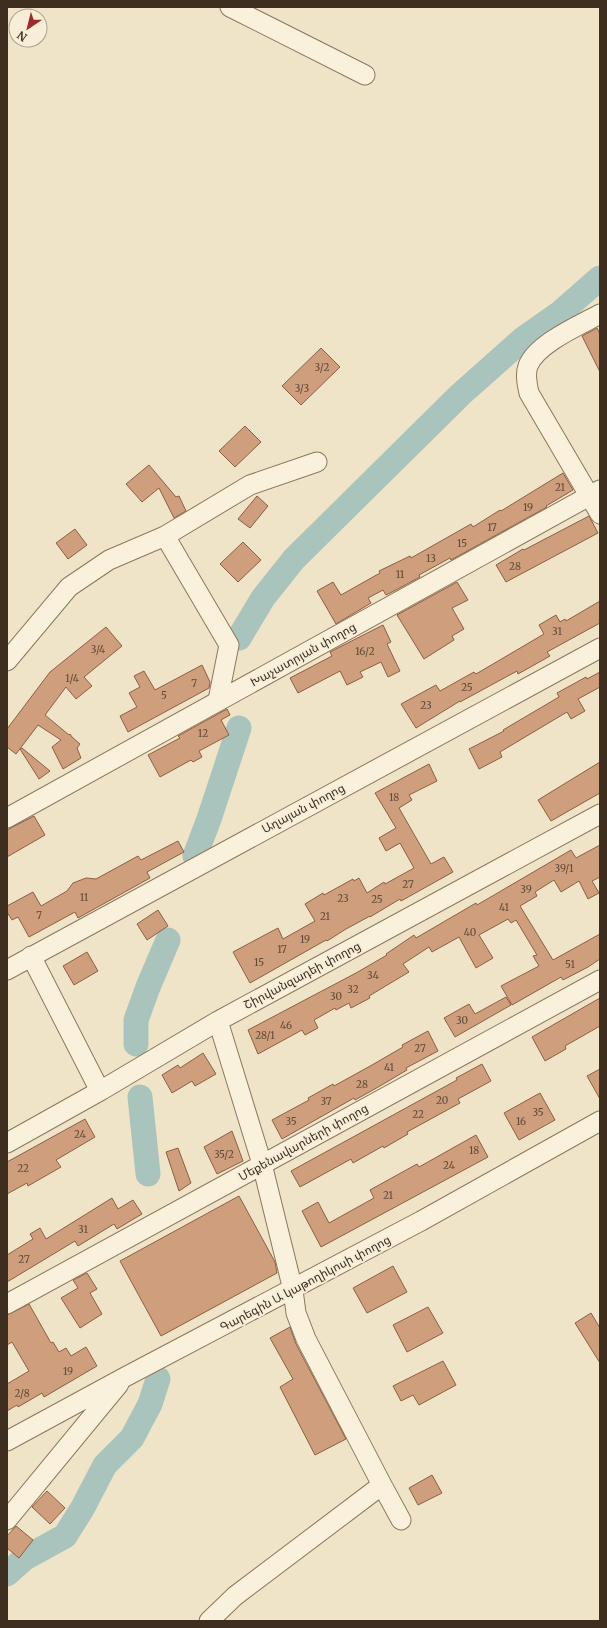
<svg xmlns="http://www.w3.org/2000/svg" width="607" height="1628" viewBox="0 0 607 1628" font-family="Merriweather,'Noto Sans Armenian',serif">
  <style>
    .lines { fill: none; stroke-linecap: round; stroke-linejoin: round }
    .river { stroke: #a9c4bc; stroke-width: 25 }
    .building { fill: #cf9f7d; stroke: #8d5f41 }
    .minor-casing { stroke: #8d765c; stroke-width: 21 }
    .minor { stroke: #faf1dc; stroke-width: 19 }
    .labels { text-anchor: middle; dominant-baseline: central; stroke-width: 4; stroke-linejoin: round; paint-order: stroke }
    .number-label { font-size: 10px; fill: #624a37 }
    .street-label { font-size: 12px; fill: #3d2e20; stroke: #f7eed8 }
  </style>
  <rect width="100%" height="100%" fill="#f0e4c8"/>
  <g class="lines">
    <!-- river -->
    <path class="river" d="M 239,638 L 263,598 L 294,559 L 461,394 L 523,339 L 560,313 L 600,278
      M 195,856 L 209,819 L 239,728
      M 136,1044 L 136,1020 L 148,987 L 168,940
      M 140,1097 L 148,1174
      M 7,1574 L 25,1558 L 65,1536 L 82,1509 L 105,1465 L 132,1438 L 150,1404 L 158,1379"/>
  </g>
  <!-- building -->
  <path class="building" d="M 597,328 L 600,334 L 600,372 L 582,336 Z
    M 321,348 L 340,367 L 301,405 L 282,386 Z
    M 245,426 L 261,442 L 235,467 L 219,451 Z
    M 149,465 L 176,497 L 179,496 L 186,511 L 174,518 L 159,488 L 142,502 L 126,484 Z
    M 563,473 L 573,490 L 546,506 L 547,507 L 451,560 L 450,558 L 419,575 L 420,577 L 396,590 L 386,595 L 383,590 L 368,598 L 371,603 L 336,624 L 317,591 L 333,582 L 341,595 L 380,573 L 379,571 L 410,556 L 411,558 L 471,524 L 473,527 L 500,510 L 501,511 Z
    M 257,496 L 268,506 L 250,528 L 238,519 Z
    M 589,516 L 598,533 L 506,582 L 496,565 L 523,549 L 524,550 Z
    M 75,529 L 87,545 L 68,559 L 56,543 Z
    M 243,542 L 261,560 L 238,582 L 220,564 Z
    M 457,582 L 468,600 L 452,608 L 464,629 L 452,636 L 454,640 L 424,659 L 397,615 Z
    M 600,601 L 600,623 L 547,652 L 550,656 L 518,674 L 517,671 L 460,702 L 460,701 L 416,728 L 401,704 L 436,685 L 440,691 L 474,672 L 476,674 L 544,634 L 539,625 L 556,615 L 560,622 L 565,619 L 566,621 Z
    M 383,625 L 391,642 L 387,644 L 400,671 L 388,677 L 381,662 L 360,672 L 363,677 L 347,685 L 340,671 L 298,693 L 290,678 L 332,656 L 330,652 Z
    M 106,627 L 122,646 L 84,677 L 92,686 L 76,699 L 66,687 L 45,715 L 69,735 L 70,734 L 72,737 L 80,744 L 77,748 L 81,758 L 63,769 L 52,747 L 61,740 L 38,725 L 16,754 L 7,747 L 7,729 L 50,672 Z
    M 202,665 L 210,682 L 209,688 L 128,732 L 120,716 L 137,707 L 129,693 L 140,687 L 134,676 L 144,671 L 155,690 Z
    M 600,672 L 600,687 L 578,699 L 585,711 L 571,719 L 567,712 L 500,752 L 502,757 L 479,769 L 469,749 L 504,731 L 503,730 L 559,697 L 557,693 L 586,677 L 587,679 Z
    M 227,709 L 230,715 L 221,720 L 229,735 L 199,751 L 202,757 L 193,762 L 191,760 L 160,777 L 148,755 L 180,738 L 178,736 Z
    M 22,748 L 50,771 L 39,779 L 20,749 Z
    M 600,762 L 600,793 L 551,821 L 538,800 Z
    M 429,764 L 437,781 L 409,795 L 412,800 L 399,808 L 431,864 L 444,857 L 453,872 L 401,901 L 400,899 L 370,917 L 370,916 L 346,929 L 327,941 L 326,940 L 250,983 L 233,952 L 278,928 L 283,939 L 315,921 L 305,904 L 323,893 L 324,895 L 353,879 L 354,881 L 359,878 L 367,893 L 384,882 L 385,884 L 414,868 L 400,843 L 386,851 L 379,838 L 396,828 L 375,793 Z
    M 34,816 L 45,835 L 7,857 L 7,830 Z
    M 178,841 L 184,852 L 147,872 L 150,878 L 78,918 L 75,912 L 29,937 L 18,917 L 12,920 L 7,912 L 7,906 L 33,892 L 41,906 L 67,891 L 73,883 L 86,878 L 96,879 L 138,856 L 141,860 Z
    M 600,845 L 600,877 L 592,881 L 599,893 L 588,899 L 579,881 L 561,892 L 554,880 L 535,892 L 537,896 L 520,906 L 553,960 L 600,934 L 600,959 L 588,967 L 563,980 L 561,977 L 512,1005 L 501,986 L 539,966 L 533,956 L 537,955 L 516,920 L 511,923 L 508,919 L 479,935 L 493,958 L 476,968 L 459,937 L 432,952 L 429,947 L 403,964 L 409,972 L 369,996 L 370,998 L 351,1008 L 349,1003 L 336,1010 L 335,1008 L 314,1020 L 318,1028 L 305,1035 L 302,1030 L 258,1054 L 248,1030 L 356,973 L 387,955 L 386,954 L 414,935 L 416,938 L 476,903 L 477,905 L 571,850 L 576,858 Z
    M 158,910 L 168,926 L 147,940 L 137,924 Z
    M 87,952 L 98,971 L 74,985 L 63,966 Z
    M 506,997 L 511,1005 L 455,1037 L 444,1018 L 469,1004 L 475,1014 Z
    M 600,998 L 600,1026 L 565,1046 L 566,1049 L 545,1061 L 532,1037 Z
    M 428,1031 L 438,1051 L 406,1068 L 407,1070 L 380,1086 L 355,1100 L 354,1098 L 282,1139 L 272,1120 L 309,1100 L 308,1098 L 333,1084 L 334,1086 L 372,1065 L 403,1047 L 402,1045 Z
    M 203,1053 L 216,1074 L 195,1086 L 192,1081 L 172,1093 L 162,1075 L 178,1065 L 180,1068 Z
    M 482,1064 L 491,1081 L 458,1099 L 460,1103 L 407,1132 L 408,1134 L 384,1148 L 383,1146 L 353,1163 L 351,1159 L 300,1187 L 291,1171 L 457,1080 L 456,1078 Z
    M 600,1069 L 600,1099 L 587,1076 Z
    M 540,1093 L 555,1120 L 519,1140 L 504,1113 Z
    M 85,1119 L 95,1137 L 56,1160 L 61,1167 L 28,1186 L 27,1183 L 7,1194 L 7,1162 Z
    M 232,1131 L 243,1161 L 217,1174 L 204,1147 Z
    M 476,1135 L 488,1157 L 321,1247 L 302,1211 L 318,1202 L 329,1223 L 374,1198 L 370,1190 L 417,1164 L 419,1167 Z
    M 178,1148 L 191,1183 L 179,1191 L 166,1152 Z
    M 239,1196 L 275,1262 L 277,1273 L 161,1336 L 120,1261 Z
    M 112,1198 L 118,1209 L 133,1200 L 142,1214 L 117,1229 L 114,1224 L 78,1246 L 75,1241 L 7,1282 L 7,1255 L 33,1239 L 30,1234 L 40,1228 L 46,1239 Z
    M 393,1266 L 407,1292 L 367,1313 L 353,1288 Z
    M 87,1273 L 97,1289 L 90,1293 L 102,1314 L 80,1328 L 61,1298 L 78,1288 L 73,1280 Z
    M 29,1304 L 51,1343 L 53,1342 L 59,1352 L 66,1348 L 71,1356 L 86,1347 L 97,1366 L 44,1397 L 42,1393 L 18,1407 L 17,1405 L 7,1411 L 7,1384 L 29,1371 L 12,1342 L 7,1345 L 7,1315 Z
    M 428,1307 L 443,1333 L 407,1352 L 393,1325 Z
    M 591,1313 L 600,1328 L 600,1363 L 575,1323 Z
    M 290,1327 L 296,1344 L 346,1439 L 315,1455 L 280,1387 L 293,1379 L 270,1338 Z
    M 443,1361 L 456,1385 L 419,1405 L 413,1395 L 401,1401 L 393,1386 Z
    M 432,1475 L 442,1493 L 418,1505 L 409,1488 Z
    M 47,1491 L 65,1508 L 50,1524 L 32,1507 Z
    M 16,1526 L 33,1540 L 19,1558 L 7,1548 L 7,1536 Z"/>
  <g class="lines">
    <!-- minor casing -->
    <g class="minor-casing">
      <path id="minor" d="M 230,7 L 365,75
        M 600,314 C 580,325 536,344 528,366 C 525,374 527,384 529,393 L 600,514
        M 165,536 L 229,645 L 218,700
        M 7,661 L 69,587 L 109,560 L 165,536 L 250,485 L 317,462
        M 7,818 L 600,490
        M 31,956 L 100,1091
        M 7,970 L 600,648
        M 218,1021 L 262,1164 L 293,1290 L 296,1313 L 306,1339 L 382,1485 L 401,1520
        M 7,1143 L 100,1091 L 218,1021 L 600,814
        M 7,1304 L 600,980
        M 7,1441 L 125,1377 L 421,1221 L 600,1121
        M 7,1520 L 119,1384
        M 209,1621 L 235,1596 L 382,1485"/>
    </g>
    <!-- minor -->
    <use href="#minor" class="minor"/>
  </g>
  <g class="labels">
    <!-- number labels -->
    <g class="number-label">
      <text x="322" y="367">3/2</text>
      <text x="302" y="388">3/3</text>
      <text x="560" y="487">21</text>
      <text x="528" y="507">19</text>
      <text x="492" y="527">17</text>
      <text x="462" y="543">15</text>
      <text x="431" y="558">13</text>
      <text x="515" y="566">28</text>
      <text x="400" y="574">11</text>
      <text x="557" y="631">31</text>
      <text x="98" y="649">3/4</text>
      <text x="365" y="651">16/2</text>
      <text x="72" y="678">1/4</text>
      <text x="194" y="683">7</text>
      <text x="467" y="687">25</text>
      <text x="164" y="695">5</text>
      <text x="426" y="705">23</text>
      <text x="203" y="733">12</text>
      <text x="394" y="797">18</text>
      <text x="564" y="868">39/1</text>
      <text x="408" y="884">27</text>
      <text x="526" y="889">39</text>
      <text x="84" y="897">11</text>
      <text x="343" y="898">23</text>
      <text x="377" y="899">25</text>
      <text x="504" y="907">41</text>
      <text x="39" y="915">7</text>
      <text x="325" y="916">21</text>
      <text x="470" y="932">40</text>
      <text x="305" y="939">19</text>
      <text x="282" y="949">17</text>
      <text x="259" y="962">15</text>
      <text x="570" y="964">51</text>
      <text x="373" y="975">34</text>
      <text x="353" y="989">32</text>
      <text x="336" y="996">30</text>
      <text x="462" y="1020">30</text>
      <text x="286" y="1025">46</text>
      <text x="265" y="1035">28/1</text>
      <text x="420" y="1048">27</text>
      <text x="389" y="1067">41</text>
      <text x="362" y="1084">28</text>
      <text x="442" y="1100">20</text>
      <text x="326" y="1101">37</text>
      <text x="538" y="1112">35</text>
      <text x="418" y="1114">22</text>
      <text x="291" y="1121">35</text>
      <text x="521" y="1121">16</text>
      <text x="80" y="1134">24</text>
      <text x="474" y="1150">18</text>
      <text x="224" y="1154">35/2</text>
      <text x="449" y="1165">24</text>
      <text x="23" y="1168">22</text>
      <text x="388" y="1195">21</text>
      <text x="83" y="1229">31</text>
      <text x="24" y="1259">27</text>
      <text x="68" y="1371">19</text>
      <text x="22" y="1393">2/8</text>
    </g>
    <!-- street labels -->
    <g class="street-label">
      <text transform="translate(303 654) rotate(-29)">Խաչատրյան փողոց</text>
      <text transform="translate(303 808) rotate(-28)">Աղայան փողոց</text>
      <text transform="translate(302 975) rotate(-28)">Շիրվանզադեի փողոց</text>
      <text transform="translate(303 1142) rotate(-29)">Մեքենավարների փողոց</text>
      <text transform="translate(305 1283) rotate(-28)">Գարեգին Ա կաթողիկոսի փողոց</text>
    </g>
  </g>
  <!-- border -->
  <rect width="607" height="1628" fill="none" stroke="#3d2e20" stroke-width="16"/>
  <!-- north arrow -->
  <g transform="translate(28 28) rotate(215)"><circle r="19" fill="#f7eed8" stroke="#ada18e"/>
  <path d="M0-3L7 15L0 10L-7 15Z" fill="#9e2a2b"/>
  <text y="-6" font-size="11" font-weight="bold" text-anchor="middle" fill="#3d2e20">N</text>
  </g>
</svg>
